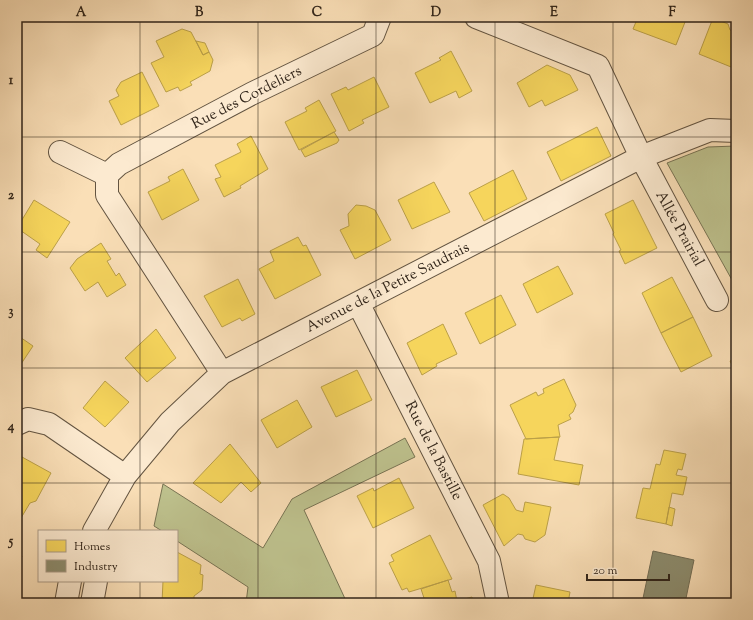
<svg xmlns="http://www.w3.org/2000/svg" width="753" height="620" viewBox="0 0 753 620" font-family="'Sorts Mill Goudy',serif">
  <style>
    .green { fill: #bec28e; stroke: #787454 }
    .homes { fill: #f6d55c; stroke: #bba048 }
    .industry { fill: #8c8c6e; stroke: #716d55 }
    .lines { fill: none; stroke-linecap: round; stroke-linejoin: round }
    .minor-casing { stroke: #635441; stroke-width: 24 }
    .minor { stroke: #fcead0; stroke-width: 22 }
    .grid { fill: none; stroke: #31251a; stroke-width: 1; stroke-opacity: 0.55 }
    .labels { text-anchor: middle; dominant-baseline: central; stroke-width: 4; stroke-linejoin: round; paint-order: stroke }
    .street-label { font-size: 15px; fill: #31251a; stroke: #fcead0 }
    .neatline { fill: none; stroke: #31251a; stroke-width: 1.5 }
    .grid-label { font-size: 13px; text-anchor: middle; font-weight: bold; fill: #31251a }
  </style>
  <rect width="100%" height="100%" fill="#fadfb7"/>
  <filter id="stains"><feTurbulence type="fractalNoise" baseFrequency=".005" numOctaves="4"/><feColorMatrix values="0 0 0 0 .2 0 0 0 0 .09 0 0 0 0 .02 0 0 0 .5 -.17"/></filter>
  <radialGradient id="worn" r=".72"><stop offset=".6" stop-color="#630" stop-opacity="0"/><stop offset="1" stop-color="#630" stop-opacity=".3"/></radialGradient>
  <!-- green -->
  <path class="green" d="M 736,146 L 736,278 L 732,280 L 667,163 L 708,147 Z
    M 405,438 L 415,457 L 304,510 L 347,603 L 246,603 L 248,587 L 177,541 L 177,531 L 162,531 L 154,526 L 163,484 L 263,548 L 292,499 Z"/>
  <!-- homes -->
  <path class="homes" d="M 638,17 L 687,17 L 676,45 L 633,29 Z
    M 713,18 L 728,24 L 730,30 L 736,33 L 736,69 L 699,54 Z
    M 182,29 L 191,32 L 203,55 L 209,52 L 213,60 L 210,71 L 190,82 L 192,85 L 180,91 L 178,87 L 166,92 L 151,63 L 164,57 L 156,41 Z
    M 196,41 L 205,43 L 209,52 L 203,55 Z
    M 451,51 L 472,91 L 459,98 L 456,91 L 430,103 L 415,73 L 441,60 L 439,58 Z
    M 547,65 L 570,75 L 578,90 L 545,106 L 542,100 L 529,107 L 517,83 Z
    M 142,72 L 159,106 L 121,125 L 109,101 L 119,96 L 116,90 L 121,82 Z
    M 374,77 L 389,107 L 362,120 L 364,123 L 349,131 L 331,94 L 346,87 L 348,90 Z
    M 319,100 L 336,131 L 299,150 L 285,122 L 307,111 L 305,108 Z
    M 597,127 L 611,156 L 561,181 L 547,152 Z
    M 334,132 L 339,140 L 337,143 L 305,157 L 301,150 Z
    M 251,136 L 268,169 L 240,186 L 241,188 L 224,197 L 215,179 L 221,177 L 215,165 L 241,152 L 237,144 Z
    M 183,169 L 199,200 L 162,220 L 148,192 L 170,181 L 168,177 Z
    M 513,170 L 527,199 L 484,221 L 469,193 Z
    M 434,182 L 450,212 L 412,229 L 398,200 Z
    M 34,200 L 70,222 L 47,258 L 36,250 L 40,244 L 17,228 Z
    M 633,200 L 657,248 L 625,264 L 619,251 L 621,250 L 613,234 L 614,233 L 605,214 Z
    M 356,205 L 366,206 L 375,210 L 391,240 L 355,259 L 340,230 L 349,226 L 348,214 Z
    M 298,237 L 303,246 L 306,245 L 321,275 L 275,299 L 259,269 L 274,261 L 270,251 Z
    M 101,243 L 111,259 L 107,261 L 116,276 L 119,273 L 126,285 L 107,297 L 98,282 L 85,291 L 70,268 L 77,259 Z
    M 558,266 L 573,294 L 537,313 L 523,284 Z
    M 672,277 L 693,317 L 661,333 L 642,293 Z
    M 238,279 L 255,314 L 242,321 L 240,318 L 222,327 L 204,296 Z
    M 501,295 L 516,325 L 480,344 L 465,313 Z
    M 693,317 L 712,356 L 681,372 L 661,333 Z
    M 443,324 L 457,354 L 436,364 L 437,366 L 422,375 L 407,343 Z
    M 156,329 L 176,358 L 147,382 L 125,358 Z
    M 17,335 L 33,346 L 19,367 L 17,365 Z
    M 736,358 L 736,373 L 730,361 Z
    M 357,370 L 372,400 L 336,417 L 321,387 Z
    M 564,379 L 576,405 L 573,412 L 569,415 L 571,419 L 558,425 L 560,437 L 526,439 L 510,405 L 536,392 L 538,396 L 544,393 L 543,389 Z
    M 105,381 L 129,402 L 105,427 L 83,408 Z
    M 297,400 L 312,427 L 277,448 L 261,420 Z
    M 559,437 L 554,460 L 583,465 L 579,485 L 518,474 L 524,439 Z
    M 230,444 L 261,483 L 251,492 L 241,482 L 221,503 L 193,483 Z
    M 664,450 L 686,454 L 682,470 L 678,469 L 676,475 L 687,477 L 683,495 L 672,493 L 666,524 L 636,518 L 643,488 L 650,489 L 656,464 L 660,465 Z
    M 22,457 L 51,473 L 36,501 L 30,503 L 21,518 L 17,519 L 17,465 Z
    M 399,478 L 414,508 L 373,528 L 357,496 L 373,488 L 374,491 Z
    M 503,494 L 509,498 L 516,510 L 523,512 L 525,502 L 551,507 L 545,535 L 535,542 L 525,539 L 523,535 L 518,534 L 504,546 L 483,505 Z
    M 669,507 L 675,509 L 672,526 L 666,524 Z
    M 430,535 L 452,579 L 409,592 L 407,588 L 402,590 L 389,563 L 394,561 L 391,555 Z
    M 177,552 L 201,565 L 200,574 L 203,575 L 202,590 L 194,596 L 194,603 L 162,603 L 163,581 L 177,581 Z
    M 17,554 L 22,556 L 17,571 Z
    M 448,580 L 452,592 L 455,591 L 457,601 L 472,597 L 474,603 L 429,603 L 428,600 L 425,601 L 421,589 Z
    M 536,585 L 570,592 L 568,603 L 532,603 Z"/>
  <!-- industry -->
  <path class="industry" d="M 653,551 L 694,560 L 685,603 L 642,603 Z"/>
  <g class="lines">
    <!-- minor casing -->
    <g class="minor-casing">
      <path id="minor" d="M 476,17 L 598,66 L 641,157 L 717,300
        M 60,152 L 107,175
        M 358,303 L 489,561 L 498,603
        M 222,373 L 107,195 L 107,175 L 119,164 L 251,94 L 373,35 L 380,17
        M 17,424 L 28,419 L 49,424 L 125,476
        M 94,531 L 125,476 L 170,422 L 222,373 L 641,157 L 710,130 L 736,131
        M 66,603 L 70,581
        M 92,603 L 96,581"/>
    </g>
    <!-- minor -->
    <use href="#minor" class="minor"/>
  </g>
  <!-- grid -->
  <path class="grid" d="M 140,17 L 140,531M 258,17 L 258,603M 376,17 L 376,603M 495,17 L 495,603M 613,17 L 613,603M 17,137 L 736,137M 17,252 L 736,252M 17,368 L 736,368M 17,483 L 736,483M 140,581 L 140,603"/>
  <g class="labels">
    <!-- street labels -->
    <g class="street-label">
      <text transform="translate(247 98) rotate(-27)">Rue des Cordeliers</text>
      <text transform="translate(679 229) rotate(61)">Allée Prairial</text>
      <text transform="translate(388 288) rotate(-27)">Avenue de la Petite Saudrais</text>
      <text transform="translate(433 451) rotate(63)">Rue de la Bastille</text>
    </g>
  </g>
  <!-- margin -->
  <rect width="753" height="620" fill="none" stroke="#fadfb7" stroke-width="44"/>
  <!-- legend -->
  <rect x="38" y="530" width="140" height="52" fill="#fcead0" stroke="#ab9b87"/>
  <rect x="46" y="540" width="20" height="12" fill="#f6d55c" stroke="#ab9b87"/>
  <text x="74" y="550" font-size="12" fill="#31251a">Homes</text>
  <rect x="46" y="560" width="20" height="12" fill="#8c8c6e" stroke="#ab9b87"/>
  <text x="74" y="570" font-size="12" fill="#31251a">Industry</text>
  <!-- scale -->
  <path d="M587 574v6h82v-6" fill="none" stroke="#31251a" stroke-width="2"/>
  <text x="593" y="574" font-size="12" fill="#31251a" stroke="#fcead0" stroke-width="3" paint-order="stroke">20 m</text>
  <rect x="22" y="22" width="709" height="576" class="neatline"/>
  <g class="grid-label">
    <text x="81" y="16">A</text>
    <text x="199" y="16">B</text>
    <text x="317" y="16">C</text>
    <text x="436" y="16">D</text>
    <text x="554" y="16">E</text>
    <text x="672" y="16">F</text>
    <text x="11" y="84">1</text>
    <text x="11" y="199">2</text>
    <text x="11" y="315">3</text>
    <text x="11" y="430">4</text>
    <text x="11" y="545">5</text>
  </g>
  <rect width="100%" height="100%" filter="url(#stains)"/>
  <rect width="100%" height="100%" fill="url(#worn)"/>
</svg>
